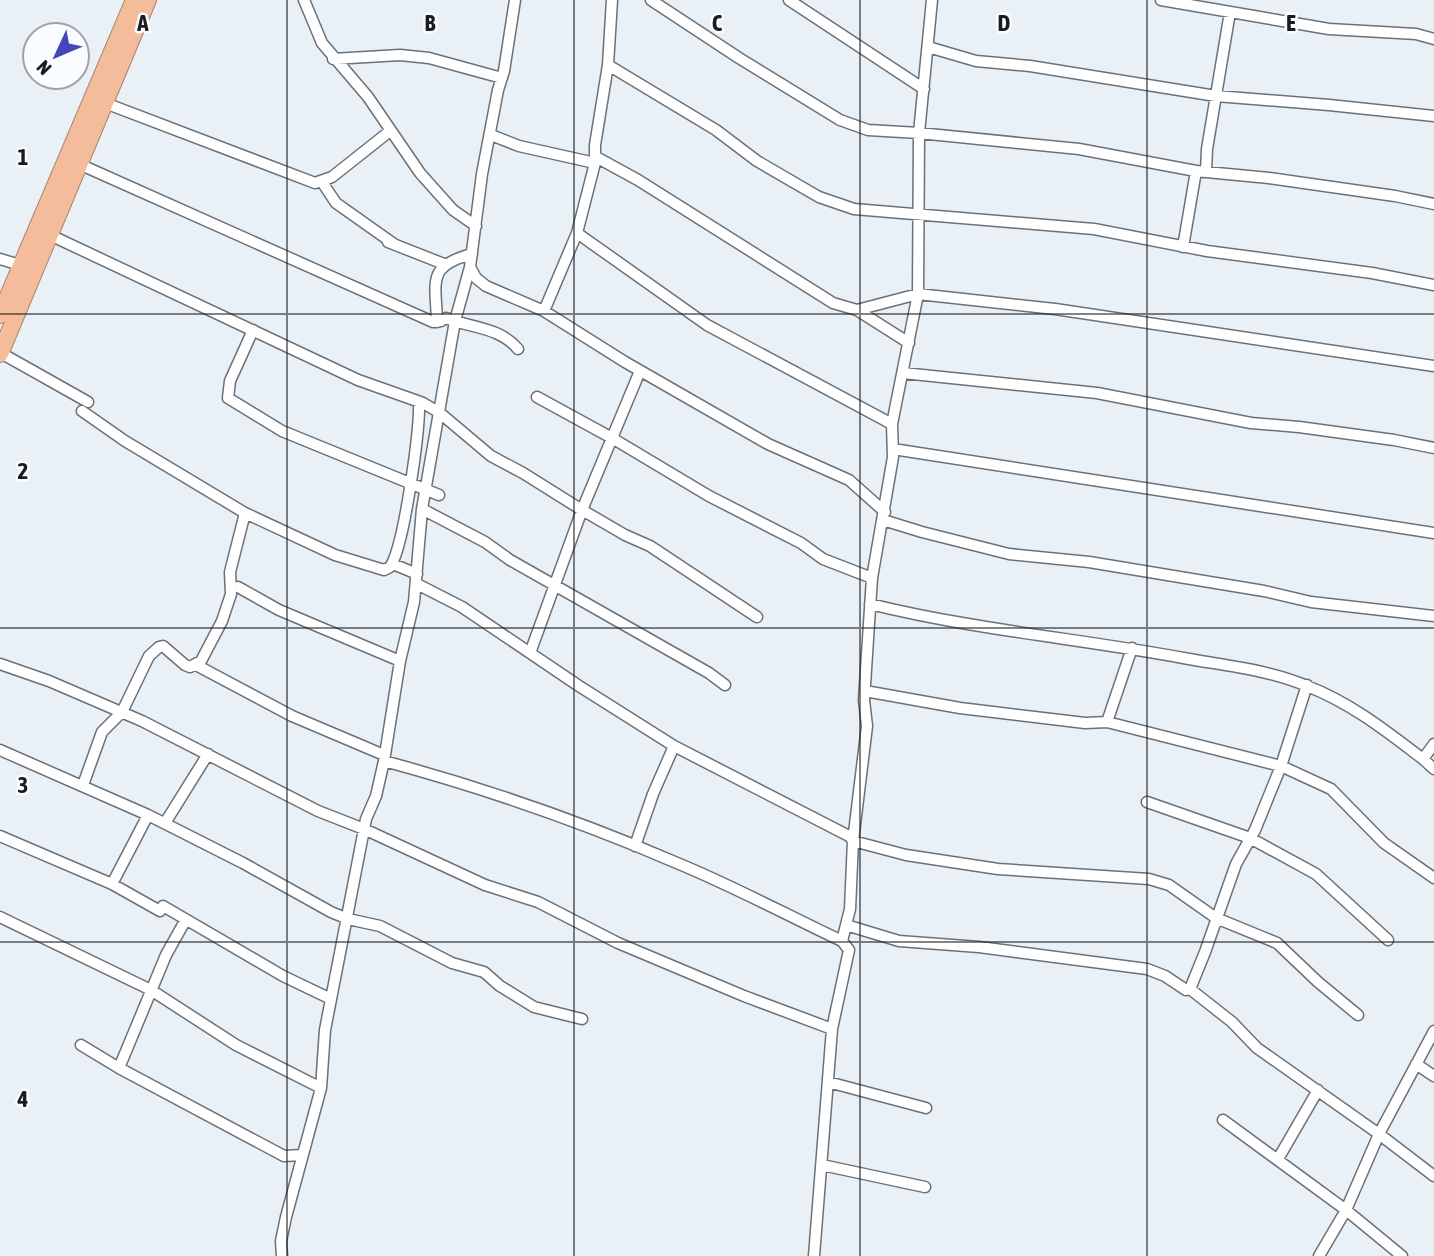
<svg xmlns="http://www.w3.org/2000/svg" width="1434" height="1256" viewBox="0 0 1434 1256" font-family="'Asap Condensed',sans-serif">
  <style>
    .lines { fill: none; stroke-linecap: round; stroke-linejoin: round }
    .minor-casing { stroke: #6b7176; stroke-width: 13 }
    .highway-casing { stroke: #a88470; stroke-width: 18 }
    .minor { stroke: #fff; stroke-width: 10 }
    .highway { stroke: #f5bc9b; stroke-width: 16 }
    .grid { fill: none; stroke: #1a1d1f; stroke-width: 2; stroke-opacity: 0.55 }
    .grid-label { font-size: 23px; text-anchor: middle; font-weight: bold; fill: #1a1d1f; stroke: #fafdff; stroke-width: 5; stroke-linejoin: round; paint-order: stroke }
  </style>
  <rect width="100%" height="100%" fill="#e9f0f6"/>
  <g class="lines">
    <!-- minor casing -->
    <g class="minor-casing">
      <path id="minor" d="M 304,0 L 322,43 L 368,97 L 420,173 L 453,210 L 476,226
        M 651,0 L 739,58 L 840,120 L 868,130 L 919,133 L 1079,149 L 1196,171 L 1269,178 L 1395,196 L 1434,204
        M 789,0 L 924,89
        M 1161,0 L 1329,29 L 1416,34 L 1434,39
        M 928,47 L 976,61 L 1030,66 L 1216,96 L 1329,105 L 1434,116
        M 333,59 L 400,55 L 429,58 L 502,78
        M 608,65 L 716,130 L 757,161 L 819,197 L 854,209 L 1094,229 L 1207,251 L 1372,273 L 1434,285
        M 105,103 L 315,183 L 332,177 L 390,131
        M 491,135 L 519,146 L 595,163
        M 596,157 L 638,180 L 833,303 L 857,310 L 909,343
        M 79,164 L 433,322 L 441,321 L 446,318 C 471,328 500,327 518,349
        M 1206,172 L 1207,149 L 1230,12
        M 322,182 L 336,203 L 394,244
        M 577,233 L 707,325 L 892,424
        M 50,235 L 358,380 L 423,403 L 440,413 L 491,456 L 523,473 L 582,510 L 625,535 L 650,546 L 757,617
        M 388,242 L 444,264
        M 1183,247 L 1196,171
        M 0,259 L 20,265
        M 470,267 L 476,278 L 486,286 L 544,311 L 625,362 L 768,444 L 849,480 L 885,512
        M 857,310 L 918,294 L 1055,309 L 1434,366
        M 544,311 L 577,233 L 595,163 L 595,145 L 608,65 L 612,0
        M 437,322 C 436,282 426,266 472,254
        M 253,330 L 230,381 L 228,398 L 282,431 L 439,495
        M 1,353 L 88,402
        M 903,373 L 1097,393 L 1251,423 L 1299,427 L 1394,440 L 1434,448
        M 537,397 L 612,438 L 709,496 L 801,543 L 823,559 L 872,578
        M 82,411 L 125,441 L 245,513
        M 893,449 L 1434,533
        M 422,509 L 485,542 L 510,560 L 709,673 L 725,685
        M 883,520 L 922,532 L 1009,554 L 1089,562 L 1264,591 L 1311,602 L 1434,616
        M 393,564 L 417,574
        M 417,584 L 462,607 L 579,686 L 674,746 L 849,836 L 853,841 L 906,855 L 998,869 L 1149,879 L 1169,885 L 1216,918 L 1277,943 L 1318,982 L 1358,1015
        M 238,587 L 279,610 L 400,661
        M 870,604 C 975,630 1083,639 1189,659 C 1229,666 1269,670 1307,686 C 1351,703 1386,731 1423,759 L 1434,744
        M 530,653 L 582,510 L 640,371
        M 0,664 L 49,681 L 142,721 L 318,811 L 364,829 L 485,885 L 538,902 L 618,943 L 744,996 L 832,1029 L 849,950 L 842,941 C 787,915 733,886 677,863 C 582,822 484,788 384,761 L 384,755 L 292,716 L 196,665
        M 1307,685 L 1281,766 L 1331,789 L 1384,843 L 1434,878
        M 865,691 L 960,708 L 1085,723 L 1107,722
        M 0,750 L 148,815 L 243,863 L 331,912 L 348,919 L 380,926 L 452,963 L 484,972 L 500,986 L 534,1007 L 582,1019
        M 1423,759 L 1434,769
        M 83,785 L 102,732 L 122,712 L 149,656 L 159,647 L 163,646 L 185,665 L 190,667 L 201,661 L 222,621 L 231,594 L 230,572 L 245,513 L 335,555 L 384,570 L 390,567 C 404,547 420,430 419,402
        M 1147,802 L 1250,838 L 1316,874 L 1388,940
        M 165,823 L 208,754
        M 0,836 L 112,884 L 160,911
        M 635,846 L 653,794 L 674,746
        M 112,884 L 148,815
        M 163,906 L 283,976 L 331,999
        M 0,917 L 151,990 L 236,1045 L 321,1088
        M 846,925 L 899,941 L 979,947 L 1147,969 L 1165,976 L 1186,990 L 1190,989 L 1205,952 L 1236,864 L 1255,830 L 1281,766 L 1107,722 L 1132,648
        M 842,941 L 850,909 L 853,841 L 867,726 L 864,700 L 872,578 L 893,457 L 892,424 L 918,294 L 919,133 L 932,0
        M 1190,989 L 1232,1022 L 1257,1048 L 1379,1134 L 1434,1176
        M 81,1045 L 119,1068 L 284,1156 L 302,1155
        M 1416,1064 L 1434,1076
        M 119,1068 L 166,955 L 185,921
        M 828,1082 L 926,1108
        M 1223,1120 L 1346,1210 L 1402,1256
        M 1278,1159 L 1318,1090
        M 822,1165 L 925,1187
        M 282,1256 L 281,1241 L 286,1217 L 321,1088 L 325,1030 L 366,819 L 376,796 L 384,761 L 400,661 L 414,602 L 422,509 L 455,321 L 470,267 L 482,174 L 498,90 L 504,71 L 515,0
        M 814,1256 L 832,1029
        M 1319,1256 L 1346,1210 L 1379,1134 L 1434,1031"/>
    </g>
    <!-- highway casing -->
    <g class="highway-casing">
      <path id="highway" d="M 0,315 L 134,0
        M 0,354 L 148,0"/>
    </g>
    <!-- minor -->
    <use href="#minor" class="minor"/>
    <!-- highway -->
    <use href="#highway" class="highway"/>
  </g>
  <!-- grid -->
  <path class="grid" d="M 287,0 L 287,1256M 574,0 L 574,1256M 860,0 L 860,1256M 1147,0 L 1147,1256M 0,314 L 1434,314M 0,628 L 1434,628M 0,942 L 1434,942"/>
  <g class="grid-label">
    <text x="143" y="31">A</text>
    <text x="430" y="31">B</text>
    <text x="717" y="31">C</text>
    <text x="1004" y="31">D</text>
    <text x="1291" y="31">E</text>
    <text x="23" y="165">1</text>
    <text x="23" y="479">2</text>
    <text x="23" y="793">3</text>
    <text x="23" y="1107">4</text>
  </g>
  <!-- north arrow -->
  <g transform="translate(56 56) rotate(226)"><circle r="33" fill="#fafdff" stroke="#a0a3a5" stroke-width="2"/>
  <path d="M0-5L12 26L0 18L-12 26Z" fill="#4745ba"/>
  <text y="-10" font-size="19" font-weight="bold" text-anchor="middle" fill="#1a1d1f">N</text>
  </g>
</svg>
